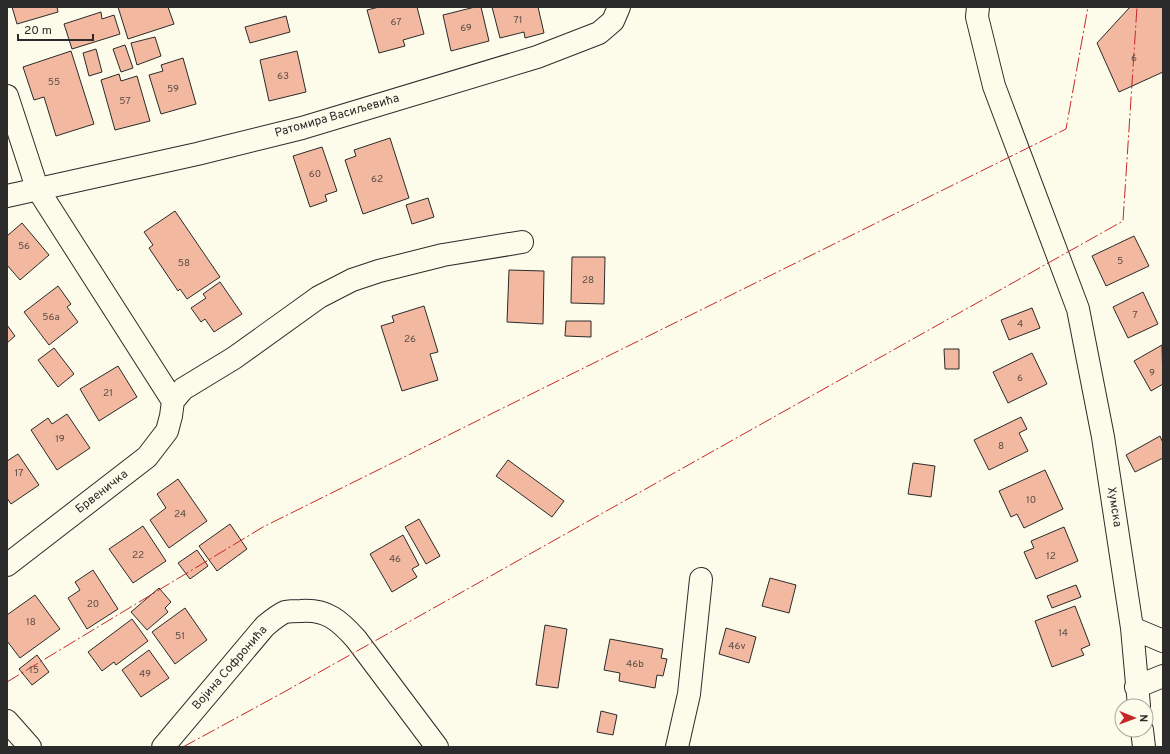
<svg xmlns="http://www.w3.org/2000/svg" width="1170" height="754" viewBox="0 0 1170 754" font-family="Overpass,sans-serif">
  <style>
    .building { fill: #f2b8a0; stroke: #2b2b2b }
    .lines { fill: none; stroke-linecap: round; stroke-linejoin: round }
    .street-casing { stroke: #2b2b2b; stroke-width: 24 }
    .street { stroke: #fdfbea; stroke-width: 22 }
    .power { stroke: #c62828; stroke-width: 1; stroke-dasharray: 14 3 2 3; stroke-linecap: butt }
    .labels { text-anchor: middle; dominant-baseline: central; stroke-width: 3; stroke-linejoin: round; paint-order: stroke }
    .number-label { font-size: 10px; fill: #5d4e48 }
    .street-label { font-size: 12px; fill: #2b2b2b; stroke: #fdfbea }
  </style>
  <rect width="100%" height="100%" fill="#fdfbea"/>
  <!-- building -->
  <path class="building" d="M 12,7 L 57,7 L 58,12 L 17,24 Z
    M 118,7 L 168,7 L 174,24 L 128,39 Z
    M 379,7 L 417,7 L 424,34 L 403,40 L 405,46 L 379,53 L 367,10 Z
    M 475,7 L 481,7 L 489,41 L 451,51 L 443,15 Z
    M 492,7 L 538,7 L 544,33 L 525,38 L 524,32 L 500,38 Z
    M 1130,7 L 1163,7 L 1163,72 L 1119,92 L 1097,43 Z
    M 101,12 L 102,19 L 114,15 L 120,34 L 72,49 L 64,24 Z
    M 286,16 L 290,32 L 250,43 L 245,27 Z
    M 155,37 L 161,56 L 137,65 L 131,43 Z
    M 125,45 L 133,68 L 121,72 L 113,49 Z
    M 96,49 L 102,72 L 89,76 L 83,53 Z
    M 71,51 L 94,124 L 56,136 L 44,97 L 34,100 L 23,67 Z
    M 297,51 L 306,92 L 269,101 L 260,60 Z
    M 183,58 L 196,104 L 161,114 L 149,75 L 163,71 L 161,65 Z
    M 119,74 L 121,81 L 137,76 L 150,121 L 115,130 L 101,80 Z
    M 390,138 L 409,198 L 363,214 L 345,160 L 356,156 L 354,150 Z
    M 322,147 L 337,191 L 325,195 L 327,201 L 310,207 L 293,156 Z
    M 428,198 L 434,217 L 412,224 L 406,205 Z
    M 175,211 L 220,277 L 187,299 L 180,289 L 178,291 L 149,248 L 153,245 L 144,232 Z
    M 22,223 L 49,255 L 20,280 L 7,265 L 7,236 Z
    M 1134,236 L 1149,266 L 1106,286 L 1092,256 Z
    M 572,257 L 605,257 L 604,304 L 571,303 Z
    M 509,270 L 544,271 L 543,324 L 507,322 Z
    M 220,282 L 242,314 L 214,332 L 205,319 L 201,322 L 191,308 L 206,298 L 203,294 Z
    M 58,286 L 71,304 L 67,307 L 78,322 L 49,345 L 24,312 Z
    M 1143,292 L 1158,324 L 1128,338 L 1113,307 Z
    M 424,306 L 438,352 L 430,354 L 438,380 L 402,391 L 381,326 L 394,322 L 392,316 Z
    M 1032,308 L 1040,328 L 1009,340 L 1001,320 Z
    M 566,321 L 591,321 L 591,337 L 565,336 Z
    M 7,325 L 15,336 L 7,343 Z
    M 1162,345 L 1163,384 L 1151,391 L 1134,361 Z
    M 54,348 L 74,374 L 58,387 L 38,360 Z
    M 944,349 L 959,349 L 959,369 L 945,369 Z
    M 1032,353 L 1047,384 L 1008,403 L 993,372 Z
    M 118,366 L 137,397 L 99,421 L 80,389 Z
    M 67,414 L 90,448 L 57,470 L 31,430 L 48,418 L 52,424 Z
    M 1021,417 L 1027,429 L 1019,433 L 1028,451 L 989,470 L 974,440 Z
    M 1160,436 L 1163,443 L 1163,458 L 1135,472 L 1126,455 Z
    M 18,454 L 39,485 L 11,504 L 7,498 L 7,461 Z
    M 508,460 L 564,501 L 552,517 L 496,476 Z
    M 913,463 L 935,466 L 931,497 L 908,494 Z
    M 1045,470 L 1063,509 L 1024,528 L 1017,514 L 1011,517 L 999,491 Z
    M 178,479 L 207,521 L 169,548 L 150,520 L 166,508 L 157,494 Z
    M 419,519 L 440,556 L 426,564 L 405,527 Z
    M 230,524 L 247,549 L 217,571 L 199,546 Z
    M 143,526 L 166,561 L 133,583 L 109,549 Z
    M 1064,527 L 1078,561 L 1036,579 L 1024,552 L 1034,548 L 1031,541 Z
    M 403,535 L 419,565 L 412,569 L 417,577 L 392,592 L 370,554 Z
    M 197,550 L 208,566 L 190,579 L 178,563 Z
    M 93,570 L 118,609 L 87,629 L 68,598 L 80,590 L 75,582 Z
    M 770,578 L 796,585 L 789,613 L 762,606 Z
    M 1076,585 L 1081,597 L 1052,608 L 1047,596 Z
    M 159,588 L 171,602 L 165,608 L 168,612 L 147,630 L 131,612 Z
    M 35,595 L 60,629 L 20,658 L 7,641 L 7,615 Z
    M 1075,606 L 1090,645 L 1081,649 L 1084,655 L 1052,667 L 1035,621 Z
    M 185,608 L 207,640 L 175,664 L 152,632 Z
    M 132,619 L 148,641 L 116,665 L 114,662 L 102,671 L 88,652 Z
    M 545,625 L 567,629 L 558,688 L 536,685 Z
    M 726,628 L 756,637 L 749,663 L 719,654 Z
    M 610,639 L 663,649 L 661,658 L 667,659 L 663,676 L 657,675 L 655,688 L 619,681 L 620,673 L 604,670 Z
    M 149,650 L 169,678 L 141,697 L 122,670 Z
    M 37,655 L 49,672 L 32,685 L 19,669 Z
    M 601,711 L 617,715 L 613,735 L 597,732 Z"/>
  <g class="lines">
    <!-- street casing -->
    <g class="street-casing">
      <path id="street" d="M 978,7 L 977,17 L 994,86 L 1078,309 L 1103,437 L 1132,628 L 1139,706
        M 7,96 L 37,188 L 173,401
        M 7,196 L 197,154 L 302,128 L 537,57 L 599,33 L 613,21 L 619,7
        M 173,401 L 183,389 L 234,358 L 319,297 L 352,280 L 379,271 L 443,255 L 522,242
        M 7,565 L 147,457 L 167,431 L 171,416 L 173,401
        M 1132,628 L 1163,641
        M 1136,687 L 1163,676
        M 7,721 L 30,747
        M 1142,730 L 1144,747
        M 163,747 L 265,626 C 271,621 278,615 285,612 C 290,611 296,611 301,611 C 327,609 340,621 356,639 L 437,747
        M 677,747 L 689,694 L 701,579"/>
    </g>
    <!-- street -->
    <use href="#street" class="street"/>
    <!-- power -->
    <path class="power" d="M 7,682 L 263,527 L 1066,129 L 1088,7
      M 183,747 L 284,692 L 1123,221 L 1137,7"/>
  </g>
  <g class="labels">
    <!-- number labels -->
    <g class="number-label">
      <text x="518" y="20">71</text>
      <text x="396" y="22">67</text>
      <text x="466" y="28">69</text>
      <text x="1134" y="58">6</text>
      <text x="283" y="76">63</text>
      <text x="54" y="82">55</text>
      <text x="173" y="89">59</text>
      <text x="125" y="101">57</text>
      <text x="315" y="174">60</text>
      <text x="377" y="179">62</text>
      <text x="24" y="246">56</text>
      <text x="1120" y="261">5</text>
      <text x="184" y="263">58</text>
      <text x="588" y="280">28</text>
      <text x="1135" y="315">7</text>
      <text x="51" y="317">56a</text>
      <text x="1020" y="324">4</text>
      <text x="410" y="339">26</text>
      <text x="1152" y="373">9</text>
      <text x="1020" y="378">6</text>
      <text x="108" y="393">21</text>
      <text x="60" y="439">19</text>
      <text x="1001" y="446">8</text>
      <text x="19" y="473">17</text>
      <text x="1031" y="500">10</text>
      <text x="180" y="514">24</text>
      <text x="138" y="555">22</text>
      <text x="1051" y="556">12</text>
      <text x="395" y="559">46</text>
      <text x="93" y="604">20</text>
      <text x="31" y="622">18</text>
      <text x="1063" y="633">14</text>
      <text x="180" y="636">51</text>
      <text x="737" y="646">46v</text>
      <text x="635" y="664">46b</text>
      <text x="34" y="670">15</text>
      <text x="145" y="674">49</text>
    </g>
    <!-- street labels -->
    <g class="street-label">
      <text transform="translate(337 116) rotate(-16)">Ратомира Васиљевића</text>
      <text transform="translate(102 492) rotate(-38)">Брвеничка</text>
      <text transform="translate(1114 507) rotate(81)">Хумска</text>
      <text transform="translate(230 668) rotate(-49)">Војина Софронића</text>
    </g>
  </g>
  <!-- border -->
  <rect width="1170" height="754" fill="none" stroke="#2b2b2b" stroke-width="16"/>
  <!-- north arrow -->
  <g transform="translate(1134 718) rotate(91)"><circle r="19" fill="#fdfbea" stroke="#a9a89e"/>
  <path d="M0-3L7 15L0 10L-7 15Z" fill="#c62828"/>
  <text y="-6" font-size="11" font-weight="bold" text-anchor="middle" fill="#2b2b2b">N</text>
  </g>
  <!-- scale -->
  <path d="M18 34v6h75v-6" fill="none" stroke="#2b2b2b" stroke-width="2"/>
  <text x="24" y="34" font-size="12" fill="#2b2b2b" stroke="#fdfbea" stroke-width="3" paint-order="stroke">20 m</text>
</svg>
